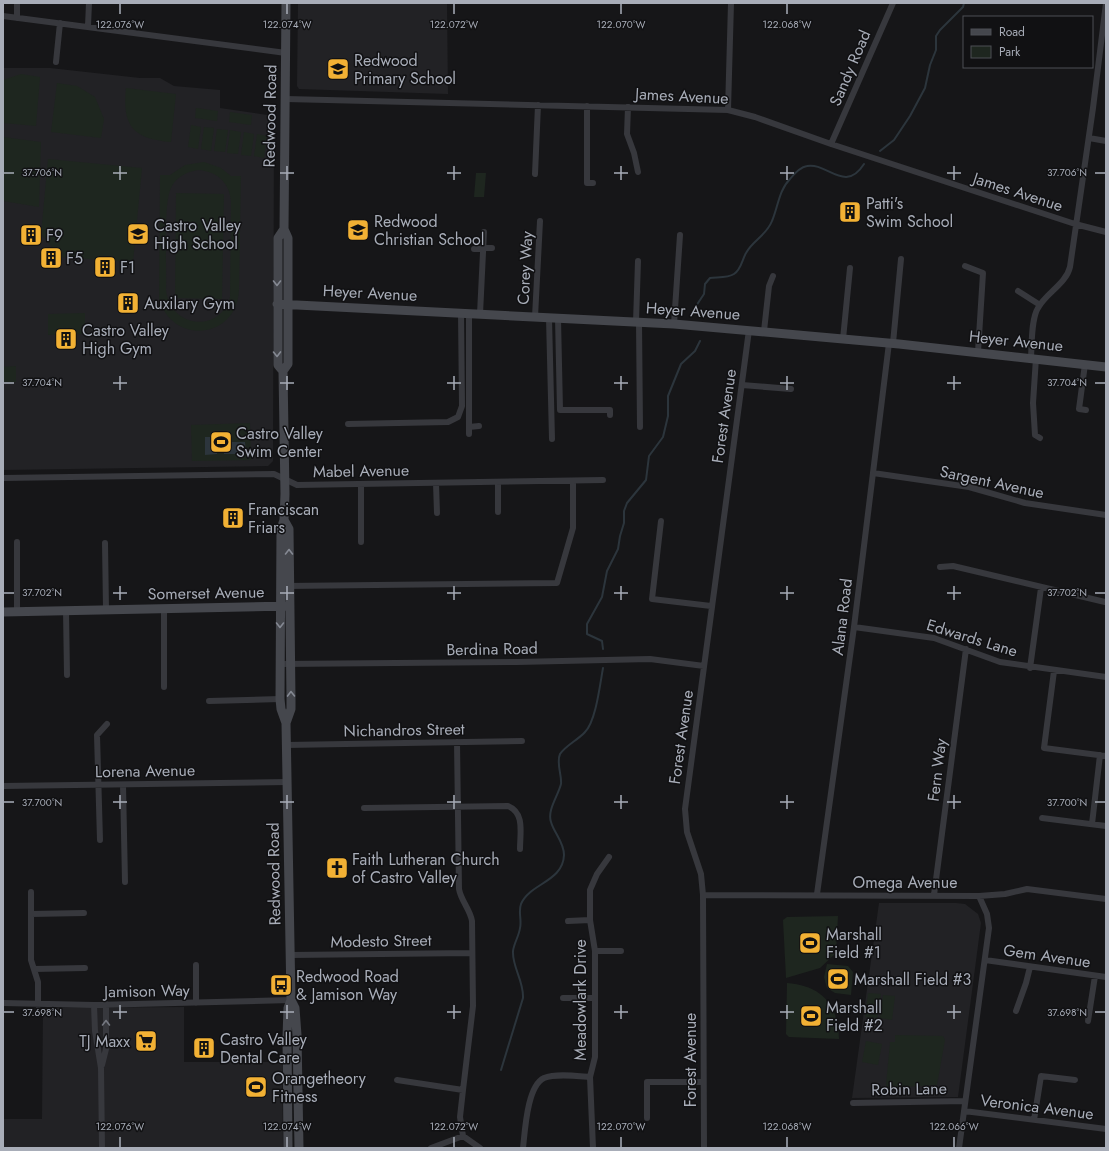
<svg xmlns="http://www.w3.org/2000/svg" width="1109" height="1151" viewBox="0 0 1109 1151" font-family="Jost,sans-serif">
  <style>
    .built { fill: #222225 }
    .green { fill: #1e261f; fill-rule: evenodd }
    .water { fill: #2c353c }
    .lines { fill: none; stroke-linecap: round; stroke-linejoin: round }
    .stream { stroke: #2c353c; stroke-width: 2 }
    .street { stroke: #37383d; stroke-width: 6 }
    .secondary { stroke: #45474d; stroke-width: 9 }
    .oneway { stroke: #858993 }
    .oneway2 { stroke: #757881 }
    .ticks { fill: none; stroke: #a8adb8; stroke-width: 1.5 }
    .labels { text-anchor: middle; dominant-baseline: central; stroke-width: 3; stroke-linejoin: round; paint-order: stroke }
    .poi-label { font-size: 16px; fill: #a8adb8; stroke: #111113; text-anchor: start }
    .street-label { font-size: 16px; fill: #a8adb8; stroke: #111113 }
    .ticks-label { font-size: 10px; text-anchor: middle; fill: #a8adb8; stroke: #111113; stroke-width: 3; stroke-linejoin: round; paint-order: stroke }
  </style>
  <rect width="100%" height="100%" fill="#161618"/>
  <!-- built -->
  <path class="built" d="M 298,3 L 447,3 L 448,94 L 299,89 L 297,86 Z
    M 3,68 L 50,68 L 140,78 L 160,78 L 174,86 L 220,90 L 220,108 L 274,116 L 273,461 L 268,466 L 3,470 Z
    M 879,903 L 956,903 L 965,904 L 978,914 L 981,923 L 958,1097 L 852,1098 Z
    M 184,1007 L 184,1062 L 282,1062 L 283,1148 L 3,1148 L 3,1119 L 42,1119 L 43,1008 Z"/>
  <!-- green -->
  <path class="green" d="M 21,74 L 40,77 L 36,126 L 3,123 L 3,80 Z
    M 57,83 L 77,86 L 95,97 L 104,119 L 101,138 L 51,132 Z
    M 126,88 L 176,94 L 171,142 C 133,139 122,126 126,88 Z
    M 196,108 L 218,111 L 217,121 L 195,118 Z
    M 230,112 L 252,115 L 251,125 L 229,122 Z
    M 191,125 L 201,127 L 198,149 L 188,147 Z
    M 204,127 L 214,128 L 211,151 L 201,149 Z
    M 217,129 L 228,130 L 225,152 L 214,151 Z
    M 230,130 L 241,132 L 238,154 L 227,153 Z
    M 244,132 L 254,134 L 251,156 L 241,155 Z
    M 257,134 L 267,136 L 264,158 L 254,156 Z
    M 3,137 L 41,142 L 39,207 L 3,201 Z
    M 48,159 L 142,168 L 133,262 L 60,257 L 41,234 Z
    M 204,162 L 221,168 L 231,176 L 241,176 L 239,290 C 237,339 173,346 159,299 L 160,175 L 170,175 L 185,165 ZM 198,170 C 217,171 230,183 231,202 L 230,297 C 220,334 170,328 166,290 C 167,269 163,204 171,188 C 176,177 186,172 198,170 Z
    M 476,173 L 486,173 L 484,197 L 474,197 Z
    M 176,193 L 224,194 L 222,299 L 175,298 Z
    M 85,313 L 85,334 L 48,335 L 48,314 Z
    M 16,366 L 16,382 L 3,382 L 3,367 Z
    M 250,423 L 251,460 L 192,461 L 191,425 Z
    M 838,916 L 836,953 L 820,968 L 786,978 L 783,920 L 787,917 Z
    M 827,964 L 848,966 L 853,972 L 851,995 L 835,993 L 827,988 L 824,977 Z
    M 787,983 C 822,986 838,1004 839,1039 L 789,1037 L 786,1034 Z
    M 868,993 L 881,994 L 877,1018 L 865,1017 Z
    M 883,995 L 895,996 L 892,1020 L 880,1018 Z
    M 895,1035 L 943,1036 L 945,1040 L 937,1085 L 889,1088 L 886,1085 L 890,1042 L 895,1042 Z
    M 866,1041 L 882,1044 L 878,1065 L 862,1062 Z"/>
  <!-- water -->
  <path class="water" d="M 205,437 L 217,437 L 217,454 L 205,455 Z
    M 224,442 L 245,442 L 246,454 L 224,454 Z"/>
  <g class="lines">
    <!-- stream -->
    <path class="stream" d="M 880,151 L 894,140 L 910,116 L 925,88 L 930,65 L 936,50 L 936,36 L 940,30 L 963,7 L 964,3
      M 694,309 L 704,294 L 705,284 L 710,278 C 717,277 728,278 734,274 C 741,270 742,260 746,253 C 753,240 766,236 772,221 C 778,207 779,190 790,179 C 794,174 801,167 807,166 C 827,162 845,194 864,164
      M 603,649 L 602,641 L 587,634 L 587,624 L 602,597 L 607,571 L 618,549 L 620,536 L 624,523 L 624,511 L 627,503 L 646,480 L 649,456 L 663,437 L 668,416 L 668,396 L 681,364 L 695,351 L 700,341
      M 501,1070 L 523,998 C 524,981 512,967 513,951 C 514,943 519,936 520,928 C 522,920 518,912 521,904 C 530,883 563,882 564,855 C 564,842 554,833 551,822 C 547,810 558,796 561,784 C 562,775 556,763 560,754 C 566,745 578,740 585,732 C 596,721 600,684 603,668"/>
    <!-- street -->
    <path class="street" d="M 3,16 L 286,53
      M 17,18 L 17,3
      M 88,26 L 89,3
      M 56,62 L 60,23
      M 286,99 L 728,110 L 755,117 L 831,144 L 1075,224 L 1106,232
      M 587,106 L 587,183 L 593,183
      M 628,107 L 627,134 L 634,153 L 638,172
      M 728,110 L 731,3
      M 1089,138 L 1106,141
      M 831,144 L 893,3
      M 535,174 L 538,105
      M 483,248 L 492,248
      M 474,249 L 483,249
      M 965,266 L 983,273 L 978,352
      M 1018,291 L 1040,305
      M 469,313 L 469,434
      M 480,314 L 484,232
      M 535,317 L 540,221
      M 549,318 L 552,439
      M 558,318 L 560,410 L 610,410 L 610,415
      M 636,322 L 638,261
      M 639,322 L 640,427
      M 674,324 L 680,235
      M 764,331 L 769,286 L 773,276
      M 843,339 L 850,268
      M 893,343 L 901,259
      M 1031,357 C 1032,344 1031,319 1038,308 C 1046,293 1066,284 1070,267 L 1093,108 L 1106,3
      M 1036,358 L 1033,403 L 1035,435 L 1040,438
      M 1085,364 L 1079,409 L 1086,410
      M 742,385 L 791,389
      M 348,424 L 448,422 L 458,417 L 462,406 L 461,313
      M 469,427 L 479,426
      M 873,473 L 969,487 L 1025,503 L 1106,515
      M 3,478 L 274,474 L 297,485 L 603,480
      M 498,482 L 498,512
      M 436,483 L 437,513
      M 661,521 L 652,599 L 711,606
      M 17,542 L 17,612
      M 361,542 L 361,484
      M 105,543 L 106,609
      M 940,567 L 953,566 L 1105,602
      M 286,586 L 557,583 L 573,528 L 573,482
      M 164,609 L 164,687
      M 66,610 L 67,675
      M 854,627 L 934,638 L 1000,662 L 1106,677
      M 281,664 L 517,662 L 650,659 L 704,666
      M 1030,668 L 1041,588
      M 1054,671 L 1044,748 L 1106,756
      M 209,701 L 280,699
      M 457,742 L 459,889 C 461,901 470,909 472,921 L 473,1006 L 463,1090 L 460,1117 L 463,1136 L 480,1148
      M 286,745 L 522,741
      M 123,785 L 125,882
      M 3,786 L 288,782
      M 364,808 L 508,806 C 525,813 520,833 520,849
      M 1042,818 L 1106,826
      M 1092,824 L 1100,755
      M 100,840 L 97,735 L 107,724
      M 31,892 L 31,960 L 38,982 L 38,1005
      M 817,894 L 854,627 L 889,343
      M 703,895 L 979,896 L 1005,894 L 1027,889 L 1106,899
      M 934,895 L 966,649
      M 31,914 L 84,913
      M 568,921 L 590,920
      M 595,951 L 621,951
      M 291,955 L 472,953
      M 985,960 L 1106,977
      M 196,965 L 196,1003
      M 34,969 L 85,968
      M 563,998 L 595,998
      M 3,1003 L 94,1005 L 291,1000
      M 94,1005 L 95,1031 L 101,1068 L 102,1148
      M 1016,1011 L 1026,983 L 1030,967
      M 1088,1021 L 1095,976
      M 102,1065 L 106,1049 L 106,1004
      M 397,1080 L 463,1090
      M 853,1103 L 965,1101
      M 964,1111 L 1106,1129
      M 647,1118 L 647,1082 L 703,1082
      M 1034,1120 L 1041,1076 L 1075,1080
      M 431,1148 L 463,1136
      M 523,1148 C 525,1131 527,1086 544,1078 C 556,1073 577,1076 590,1077
      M 593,1148 L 590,1077 L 595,1057 L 595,951 L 590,920 L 590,890 L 597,874 L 609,857
      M 704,1148 L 703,895 L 701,874 L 687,832 L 685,809 L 749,330
      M 959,1148 L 989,928 L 987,914 L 979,896"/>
    <!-- secondary -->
    <path class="secondary" d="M 286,3 L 284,229 L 288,238 L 288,364 L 283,371 L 285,494 L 284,520 L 281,529 L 280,699 L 281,709 L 286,723 L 291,1000 L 288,1008 L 287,1037 L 288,1148
      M 277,304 L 674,324 L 899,344 L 1106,367
      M 283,371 L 278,365 L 278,238 L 284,229
      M 284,520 L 289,529 L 291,699 L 291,709 L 286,723
      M 3,612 L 289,606
      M 291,1000 L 295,1008 L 297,1035 L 299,1148"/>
  </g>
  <!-- one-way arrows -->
  <defs><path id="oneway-chevron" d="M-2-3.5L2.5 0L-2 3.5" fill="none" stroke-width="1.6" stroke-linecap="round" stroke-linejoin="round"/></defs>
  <g class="oneway">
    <use href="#oneway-chevron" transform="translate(277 283) rotate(90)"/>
    <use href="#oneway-chevron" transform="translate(277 354) rotate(89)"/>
    <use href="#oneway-chevron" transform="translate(289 552) rotate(-90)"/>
    <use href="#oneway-chevron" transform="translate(280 625) rotate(90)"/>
    <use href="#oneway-chevron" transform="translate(291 694) rotate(-91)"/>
  </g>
  <use class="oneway2" href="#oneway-chevron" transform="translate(106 1023) rotate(-90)"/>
  <!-- ticks -->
  <path class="ticks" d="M 120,4 L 120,14M 287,4 L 287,14M 454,4 L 454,14M 621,4 L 621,14M 787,4 L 787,14M 120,166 L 120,180M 287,166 L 287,180M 454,166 L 454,180M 621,166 L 621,180M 787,166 L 787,180M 954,166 L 954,180M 4,173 L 14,173M 113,173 L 127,173M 280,173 L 294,173M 447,173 L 461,173M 614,173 L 628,173M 780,173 L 794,173M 947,173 L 961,173M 1095,173 L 1105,173M 120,376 L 120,390M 287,376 L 287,390M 454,376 L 454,390M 621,376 L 621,390M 787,376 L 787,390M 954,376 L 954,390M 4,383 L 14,383M 113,383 L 127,383M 280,383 L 294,383M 447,383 L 461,383M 614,383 L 628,383M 780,383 L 794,383M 947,383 L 961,383M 1095,383 L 1105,383M 120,586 L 120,600M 287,586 L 287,600M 454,586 L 454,600M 621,586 L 621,600M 787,586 L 787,600M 954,586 L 954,600M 4,593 L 14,593M 113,593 L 127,593M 280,593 L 294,593M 447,593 L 461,593M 614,593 L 628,593M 780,593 L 794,593M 947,593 L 961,593M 1095,593 L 1105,593M 120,795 L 120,809M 287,795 L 287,809M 454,795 L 454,809M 621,795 L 621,809M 787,795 L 787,809M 954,795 L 954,809M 4,802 L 14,802M 113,802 L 127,802M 280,802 L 294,802M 447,802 L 461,802M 614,802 L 628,802M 780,802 L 794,802M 947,802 L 961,802M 1095,802 L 1105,802M 120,1005 L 120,1019M 287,1005 L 287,1019M 454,1005 L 454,1019M 621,1005 L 621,1019M 787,1005 L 787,1019M 954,1005 L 954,1019M 4,1012 L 14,1012M 113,1012 L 127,1012M 280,1012 L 294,1012M 447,1012 L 461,1012M 614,1012 L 628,1012M 780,1012 L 794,1012M 947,1012 L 961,1012M 1095,1012 L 1105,1012M 120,1137 L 120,1147M 287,1137 L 287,1147M 454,1137 L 454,1147M 621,1137 L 621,1147M 787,1137 L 787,1147M 954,1137 L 954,1147"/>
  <!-- icons -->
  <defs>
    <g id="school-square" transform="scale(1.15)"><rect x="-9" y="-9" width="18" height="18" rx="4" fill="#f2b134" stroke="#111113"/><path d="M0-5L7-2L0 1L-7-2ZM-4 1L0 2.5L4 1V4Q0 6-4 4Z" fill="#111"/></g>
    <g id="building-square" transform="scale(1.15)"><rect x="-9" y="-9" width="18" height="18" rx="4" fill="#f2b134" stroke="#111113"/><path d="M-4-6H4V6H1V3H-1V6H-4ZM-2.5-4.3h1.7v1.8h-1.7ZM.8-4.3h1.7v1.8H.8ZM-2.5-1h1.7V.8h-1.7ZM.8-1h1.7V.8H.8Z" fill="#111"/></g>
    <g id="stadium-square" transform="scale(1.15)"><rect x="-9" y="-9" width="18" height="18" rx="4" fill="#f2b134" stroke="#111113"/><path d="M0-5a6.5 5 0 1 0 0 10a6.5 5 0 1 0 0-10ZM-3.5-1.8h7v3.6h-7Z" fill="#111"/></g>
    <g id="church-square" transform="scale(1.15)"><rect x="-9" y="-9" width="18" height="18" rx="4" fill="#f2b134" stroke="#111113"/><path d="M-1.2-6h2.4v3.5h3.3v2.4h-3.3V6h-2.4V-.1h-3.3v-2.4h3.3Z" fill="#111"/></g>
    <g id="bus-square" transform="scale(1.15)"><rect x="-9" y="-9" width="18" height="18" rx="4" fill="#f2b134" stroke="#111113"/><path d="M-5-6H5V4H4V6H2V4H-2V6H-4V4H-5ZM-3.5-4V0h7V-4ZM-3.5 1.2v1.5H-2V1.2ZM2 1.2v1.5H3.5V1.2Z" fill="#111"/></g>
    <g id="supermarket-square" transform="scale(1.15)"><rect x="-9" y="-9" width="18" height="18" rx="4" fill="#f2b134" stroke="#111113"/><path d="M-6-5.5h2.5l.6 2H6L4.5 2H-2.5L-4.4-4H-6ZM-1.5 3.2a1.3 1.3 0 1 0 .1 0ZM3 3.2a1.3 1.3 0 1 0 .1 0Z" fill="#111"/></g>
  </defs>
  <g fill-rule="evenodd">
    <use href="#school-square" x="338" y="69"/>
    <use href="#building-square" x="850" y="212"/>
    <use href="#school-square" x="358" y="230"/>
    <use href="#school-square" x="138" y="234"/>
    <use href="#building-square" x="31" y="235"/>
    <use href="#building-square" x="51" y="258"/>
    <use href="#building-square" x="105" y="267"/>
    <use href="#building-square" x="128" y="303"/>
    <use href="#building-square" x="66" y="339"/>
    <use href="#stadium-square" x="221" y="442"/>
    <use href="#building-square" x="233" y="518"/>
    <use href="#church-square" x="337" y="868"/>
    <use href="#stadium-square" x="810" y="943"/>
    <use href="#stadium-square" x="838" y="979"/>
    <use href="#bus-square" x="281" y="985"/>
    <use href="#stadium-square" x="811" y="1016"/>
    <use href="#supermarket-square" x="146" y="1041"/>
    <use href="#building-square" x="204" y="1048"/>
    <use href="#stadium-square" x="256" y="1087"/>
  </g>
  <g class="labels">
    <!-- poi labels -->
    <g class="poi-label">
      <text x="354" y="60">Redwood<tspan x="354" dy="18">Primary School</tspan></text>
      <text x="866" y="203">Patti's<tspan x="866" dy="18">Swim School</tspan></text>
      <text x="374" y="221">Redwood<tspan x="374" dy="18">Christian School</tspan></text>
      <text x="154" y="225">Castro Valley<tspan x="154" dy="18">High School</tspan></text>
      <text x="46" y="235">F9</text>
      <text x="66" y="258">F5</text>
      <text x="120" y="267">F1</text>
      <text x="144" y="303">Auxilary Gym</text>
      <text x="82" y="330">Castro Valley<tspan x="82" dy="18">High Gym</tspan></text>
      <text x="236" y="433">Castro Valley<tspan x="236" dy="18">Swim Center</tspan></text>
      <text x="248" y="509">Franciscan<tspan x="248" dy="18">Friars</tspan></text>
      <text x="352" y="859">Faith Lutheran Church<tspan x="352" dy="18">of Castro Valley</tspan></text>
      <text x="826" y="934">Marshall<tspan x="826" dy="18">Field #1</tspan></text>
      <text x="296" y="976">Redwood Road<tspan x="296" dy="18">&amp; Jamison Way</tspan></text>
      <text x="854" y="979">Marshall Field #3</text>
      <text x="826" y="1007">Marshall<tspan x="826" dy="18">Field #2</tspan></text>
      <text x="220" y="1039">Castro Valley<tspan x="220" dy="18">Dental Care</tspan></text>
      <text x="130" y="1041" text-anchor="end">TJ Maxx</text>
      <text x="272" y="1078">Orangetheory<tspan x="272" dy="18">Fitness</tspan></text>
    </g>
    <!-- street labels -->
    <g class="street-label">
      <text transform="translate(850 68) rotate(-67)">Sandy Road</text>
      <text transform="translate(682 96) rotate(3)">James Avenue</text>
      <text transform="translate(270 116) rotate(-89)">Redwood Road</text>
      <text transform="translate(1018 192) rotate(18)">James Avenue</text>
      <text transform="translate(525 268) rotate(-87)">Corey Way</text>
      <text transform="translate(370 293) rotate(3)">Heyer Avenue</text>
      <text transform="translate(693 311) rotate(4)">Heyer Avenue</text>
      <text transform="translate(1016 341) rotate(6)">Heyer Avenue</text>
      <text transform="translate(724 416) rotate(-82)">Forest Avenue</text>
      <text transform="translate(361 471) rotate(-1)">Mabel Avenue</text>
      <text transform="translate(992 482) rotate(12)">Sargent Avenue</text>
      <text transform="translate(206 593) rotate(-1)">Somerset Avenue</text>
      <text transform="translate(842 617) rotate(-83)">Alana Road</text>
      <text transform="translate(972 638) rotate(17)">Edwards Lane</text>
      <text transform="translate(492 649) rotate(-1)">Berdina Road</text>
      <text transform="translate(404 730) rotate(-1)">Nichandros Street</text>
      <text transform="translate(681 737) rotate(-82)">Forest Avenue</text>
      <text transform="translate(937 770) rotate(-83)">Fern Way</text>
      <text transform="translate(145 771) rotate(-1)">Lorena Avenue</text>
      <text transform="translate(274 874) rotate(-91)">Redwood Road</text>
      <text x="905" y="882">Omega Avenue</text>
      <text transform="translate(381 941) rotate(-1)">Modesto Street</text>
      <text transform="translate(1047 956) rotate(8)">Gem Avenue</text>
      <text transform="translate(147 991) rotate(-1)">Jamison Way</text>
      <text transform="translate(580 1000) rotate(-90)">Meadowlark Drive</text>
      <text transform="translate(690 1060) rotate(-90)">Forest Avenue</text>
      <text transform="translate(909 1089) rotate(-1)">Robin Lane</text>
      <text transform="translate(1037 1107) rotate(7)">Veronica Avenue</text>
    </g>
  </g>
  <g class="ticks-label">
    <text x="120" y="28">122.076°W</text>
    <text x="287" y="28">122.074°W</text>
    <text x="454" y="28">122.072°W</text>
    <text x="621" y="28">122.070°W</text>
    <text x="787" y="28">122.068°W</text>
    <text x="42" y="176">37.706°N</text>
    <text x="1067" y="176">37.706°N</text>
    <text x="42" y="386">37.704°N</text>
    <text x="1067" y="386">37.704°N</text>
    <text x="42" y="596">37.702°N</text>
    <text x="1067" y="596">37.702°N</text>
    <text x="42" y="806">37.700°N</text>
    <text x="1067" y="806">37.700°N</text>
    <text x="42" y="1016">37.698°N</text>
    <text x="1067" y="1016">37.698°N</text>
    <text x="120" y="1130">122.076°W</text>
    <text x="287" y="1130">122.074°W</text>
    <text x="454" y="1130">122.072°W</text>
    <text x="621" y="1130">122.070°W</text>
    <text x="787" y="1130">122.068°W</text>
    <text x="954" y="1130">122.066°W</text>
  </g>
  <!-- border -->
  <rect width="1109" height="1151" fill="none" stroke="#a8adb8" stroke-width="8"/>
  <!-- legend -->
  <rect x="963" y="16" width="130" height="52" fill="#111113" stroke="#4d4f55"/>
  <rect x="971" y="29" width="20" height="6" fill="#45474d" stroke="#4d4f55"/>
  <text x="999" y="36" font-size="12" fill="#a8adb8">Road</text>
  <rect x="971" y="46" width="20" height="12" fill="#1e261f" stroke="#4d4f55"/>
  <text x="999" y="56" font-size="12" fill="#a8adb8">Park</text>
</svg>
